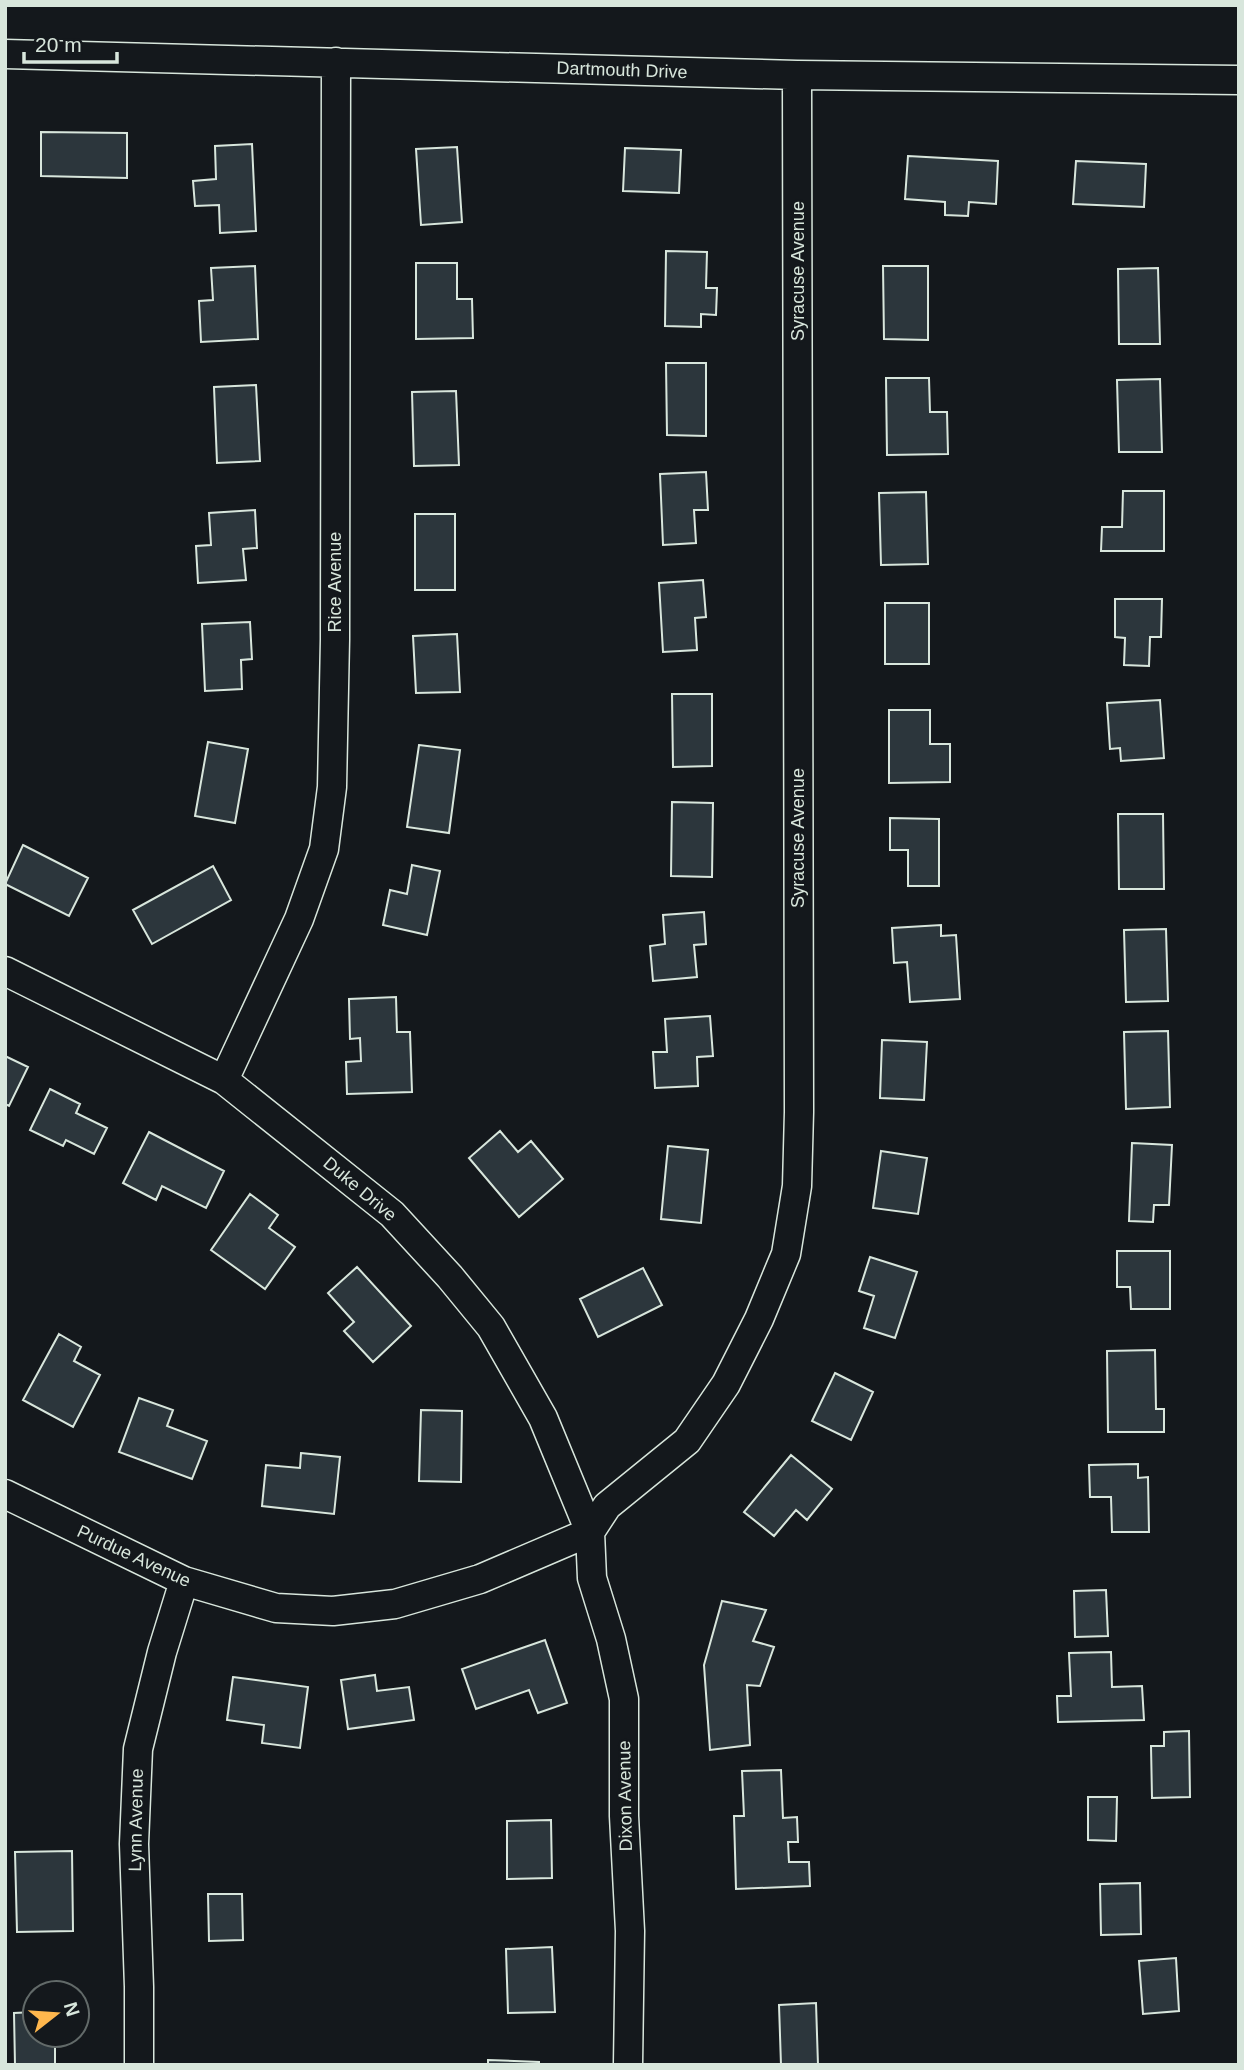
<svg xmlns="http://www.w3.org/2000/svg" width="1244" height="2070" viewBox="0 0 1244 2070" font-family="Helvetica,sans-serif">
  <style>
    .building { fill: #2c363c; stroke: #d8e6dc; stroke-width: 2 }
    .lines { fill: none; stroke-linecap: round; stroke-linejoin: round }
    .minor-casing { stroke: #d8e6dc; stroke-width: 31 }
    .minor { stroke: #14181c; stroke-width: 28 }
    .labels { text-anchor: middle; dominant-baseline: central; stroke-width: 5; stroke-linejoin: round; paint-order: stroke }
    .street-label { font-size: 18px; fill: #d8e6dc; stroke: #14181c }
  </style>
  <rect width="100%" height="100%" fill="#14181c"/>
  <!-- building -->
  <path class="building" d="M 41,132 L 127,133 L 127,178 L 41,176 Z
    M 252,144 L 256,231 L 220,233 L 219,205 L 195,206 L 193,181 L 216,179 L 215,146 Z
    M 457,147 L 462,222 L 421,225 L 416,149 Z
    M 625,148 L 681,150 L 679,193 L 623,191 Z
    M 908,156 L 998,161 L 996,204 L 969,202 L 968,216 L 945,215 L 945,202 L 905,199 Z
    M 1076,161 L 1146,164 L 1144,207 L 1073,204 Z
    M 666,251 L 707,252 L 706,288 L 717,288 L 716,315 L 701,314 L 701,327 L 665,326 Z
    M 416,263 L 457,263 L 457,299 L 472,299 L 473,338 L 416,339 Z
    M 255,266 L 258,339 L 201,342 L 199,301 L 213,300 L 211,268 Z
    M 883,266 L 928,266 L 928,340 L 884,339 Z
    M 1158,268 L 1160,344 L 1119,344 L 1118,269 Z
    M 666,363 L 706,363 L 706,436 L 667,435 Z
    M 886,378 L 929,378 L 930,412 L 947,412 L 948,454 L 887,455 Z
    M 1160,379 L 1162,452 L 1119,452 L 1117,380 Z
    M 256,385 L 260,461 L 217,463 L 214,387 Z
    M 456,391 L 459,465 L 414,466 L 412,392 Z
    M 706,472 L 708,510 L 694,510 L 696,543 L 663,545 L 660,474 Z
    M 1123,491 L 1164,491 L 1164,551 L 1101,551 L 1102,527 L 1122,527 Z
    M 926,492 L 928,564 L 881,565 L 879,493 Z
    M 255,510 L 257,548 L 243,549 L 246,580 L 198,583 L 196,546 L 211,545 L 209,513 Z
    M 415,514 L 455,514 L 455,590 L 415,590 Z
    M 703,580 L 706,617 L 695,618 L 697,650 L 663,652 L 659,583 Z
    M 1115,599 L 1162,599 L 1161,637 L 1150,637 L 1149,666 L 1124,665 L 1125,638 L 1115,637 Z
    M 885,603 L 929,603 L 929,664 L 885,664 Z
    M 250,622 L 252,659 L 241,660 L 242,689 L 205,691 L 202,624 Z
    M 457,634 L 460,692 L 416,693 L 413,636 Z
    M 672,694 L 712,694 L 712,766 L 673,767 Z
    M 1160,700 L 1164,758 L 1121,761 L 1120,748 L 1110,749 L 1107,703 Z
    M 889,710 L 930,710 L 930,744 L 950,744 L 950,782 L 889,783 Z
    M 208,742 L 248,749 L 235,823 L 195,816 Z
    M 419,745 L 460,750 L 449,833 L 407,827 Z
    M 672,802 L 713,803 L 712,877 L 671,876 Z
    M 1118,814 L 1163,814 L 1164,889 L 1119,889 Z
    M 890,818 L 939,819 L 939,886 L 908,886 L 908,850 L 890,850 Z
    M 23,845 L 88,878 L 69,916 L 5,884 Z
    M 412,865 L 440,871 L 427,935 L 383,925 L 390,890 L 407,894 Z
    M 213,866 L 231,900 L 152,944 L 133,910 Z
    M 704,912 L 706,944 L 694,945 L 697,977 L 653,981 L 650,946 L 665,944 L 663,915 Z
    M 941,925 L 941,936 L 956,935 L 960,999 L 910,1002 L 907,962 L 894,963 L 892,928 Z
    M 1166,929 L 1168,1001 L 1126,1002 L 1124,930 Z
    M 396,997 L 397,1032 L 410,1032 L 412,1092 L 347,1094 L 346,1062 L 361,1061 L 360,1038 L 350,1039 L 349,999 Z
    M 710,1016 L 713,1056 L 697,1057 L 698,1086 L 655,1088 L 653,1052 L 667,1052 L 665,1019 Z
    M 1168,1031 L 1170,1107 L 1126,1109 L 1124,1032 Z
    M 882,1040 L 927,1042 L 924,1100 L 880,1098 Z
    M 5,1056 L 28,1067 L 9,1106 L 5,1104 Z
    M 50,1089 L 80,1104 L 76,1113 L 107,1128 L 94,1154 L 66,1140 L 63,1146 L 30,1130 Z
    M 500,1131 L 518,1152 L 531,1141 L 563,1179 L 519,1217 L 469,1158 Z
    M 149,1132 L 224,1171 L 206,1208 L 162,1186 L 156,1200 L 123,1183 Z
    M 1132,1143 L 1172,1145 L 1169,1205 L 1154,1205 L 1153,1222 L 1129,1221 Z
    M 668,1146 L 708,1150 L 701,1223 L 661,1219 Z
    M 881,1151 L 927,1158 L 918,1214 L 873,1208 Z
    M 250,1194 L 278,1215 L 269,1228 L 295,1247 L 265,1289 L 211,1250 Z
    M 1117,1251 L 1170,1251 L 1170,1309 L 1131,1309 L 1130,1287 L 1117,1287 Z
    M 870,1257 L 917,1272 L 895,1338 L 864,1328 L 874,1296 L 859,1291 Z
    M 357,1267 L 411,1326 L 373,1362 L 344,1331 L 354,1322 L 328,1293 Z
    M 643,1268 L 662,1305 L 598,1337 L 580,1299 Z
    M 59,1334 L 81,1347 L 74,1361 L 100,1375 L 73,1427 L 23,1400 Z
    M 1155,1350 L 1156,1409 L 1164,1409 L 1164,1432 L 1108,1432 L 1107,1351 Z
    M 835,1373 L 873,1392 L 851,1440 L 812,1421 Z
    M 139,1398 L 173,1410 L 167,1426 L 207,1441 L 192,1479 L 119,1452 Z
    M 421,1410 L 462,1411 L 461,1482 L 419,1481 Z
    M 301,1453 L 340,1457 L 334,1514 L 262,1506 L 266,1465 L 300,1468 Z
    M 791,1455 L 832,1489 L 807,1520 L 796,1510 L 774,1536 L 744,1512 Z
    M 1138,1464 L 1138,1478 L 1148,1477 L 1149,1532 L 1112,1532 L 1111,1497 L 1090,1497 L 1089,1465 Z
    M 1106,1590 L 1108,1636 L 1075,1637 L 1074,1591 Z
    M 722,1601 L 766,1610 L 753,1641 L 774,1647 L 760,1686 L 747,1685 L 750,1745 L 710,1750 L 704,1665 Z
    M 545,1640 L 567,1703 L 538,1713 L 529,1690 L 476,1709 L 462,1669 Z
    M 1111,1652 L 1112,1687 L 1142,1686 L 1144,1720 L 1058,1722 L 1057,1696 L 1071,1696 L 1069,1653 Z
    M 375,1675 L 377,1691 L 409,1687 L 414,1720 L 348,1729 L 341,1680 Z
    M 233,1677 L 308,1687 L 300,1748 L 262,1743 L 264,1725 L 227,1720 Z
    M 1189,1731 L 1190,1797 L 1152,1798 L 1151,1746 L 1164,1746 L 1164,1732 Z
    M 781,1770 L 783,1818 L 797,1817 L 798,1842 L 788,1842 L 789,1862 L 809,1862 L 810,1886 L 736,1889 L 734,1816 L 744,1816 L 742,1771 Z
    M 1088,1797 L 1117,1797 L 1116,1841 L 1088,1840 Z
    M 551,1820 L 552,1878 L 507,1879 L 507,1821 Z
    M 72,1851 L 73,1931 L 17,1932 L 15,1852 Z
    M 1140,1883 L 1141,1934 L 1101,1935 L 1100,1884 Z
    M 208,1894 L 242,1894 L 243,1940 L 209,1941 Z
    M 552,1947 L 555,2012 L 508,2013 L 506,1949 Z
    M 1176,1958 L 1179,2011 L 1143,2014 L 1139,1961 Z
    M 816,2003 L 818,2065 L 781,2065 L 779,2005 Z
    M 35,2012 L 35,2035 L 55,2035 L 55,2065 L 15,2065 L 14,2013 Z
    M 488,2060 L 539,2062 L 539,2065 L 488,2065 Z"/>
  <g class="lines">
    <!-- minor casing -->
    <g class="minor-casing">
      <path id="minor" d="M 5,54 L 797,75 L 1239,80
        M 5,971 L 224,1080 L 392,1214 L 450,1277 L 491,1327 L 543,1418 L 590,1532 L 592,1578 L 611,1639 L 624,1699 L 624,1816 L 630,1931 L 628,2065
        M 224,1080 L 299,919 L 324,849 L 332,787 L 335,639 L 336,62
        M 5,1494 L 184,1581 L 276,1608 L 333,1611 L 395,1604 L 480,1579 L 590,1532
        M 590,1532 L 607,1506 L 687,1441 L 726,1384 L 759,1319 L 786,1254 L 797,1186 L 799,1112 L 797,75
        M 139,2065 L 139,1987 L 134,1844 L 138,1749 L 162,1652 L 184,1581"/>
    </g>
    <!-- minor -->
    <use href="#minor" class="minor"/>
  </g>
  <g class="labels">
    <!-- street labels -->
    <g class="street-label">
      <text transform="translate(622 70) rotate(2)">Dartmouth Drive</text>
      <text transform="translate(798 271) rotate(-90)">Syracuse Avenue</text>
      <text transform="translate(335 582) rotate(-90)">Rice Avenue</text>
      <text transform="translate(798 838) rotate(-90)">Syracuse Avenue</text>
      <text transform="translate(360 1189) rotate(40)">Duke Drive</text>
      <text transform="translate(134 1556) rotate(25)">Purdue Avenue</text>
      <text transform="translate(625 1796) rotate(-91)">Dixon Avenue</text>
      <text transform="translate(136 1820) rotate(-89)">Lynn Avenue</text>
    </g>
  </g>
  <!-- border -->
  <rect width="1244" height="2070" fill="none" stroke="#d8e6dc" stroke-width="14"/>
  <!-- north arrow -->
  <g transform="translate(56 2014) rotate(73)"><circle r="33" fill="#14181c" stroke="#626a69" stroke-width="2"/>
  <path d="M0-5L12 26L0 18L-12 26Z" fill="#ffb74d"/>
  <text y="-10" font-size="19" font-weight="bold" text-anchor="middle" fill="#d8e6dc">N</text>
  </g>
  <!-- scale -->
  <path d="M24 52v10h93v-10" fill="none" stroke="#d8e6dc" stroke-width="3.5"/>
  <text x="35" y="52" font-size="21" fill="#d8e6dc" stroke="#14181c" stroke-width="5" paint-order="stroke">20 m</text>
</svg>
